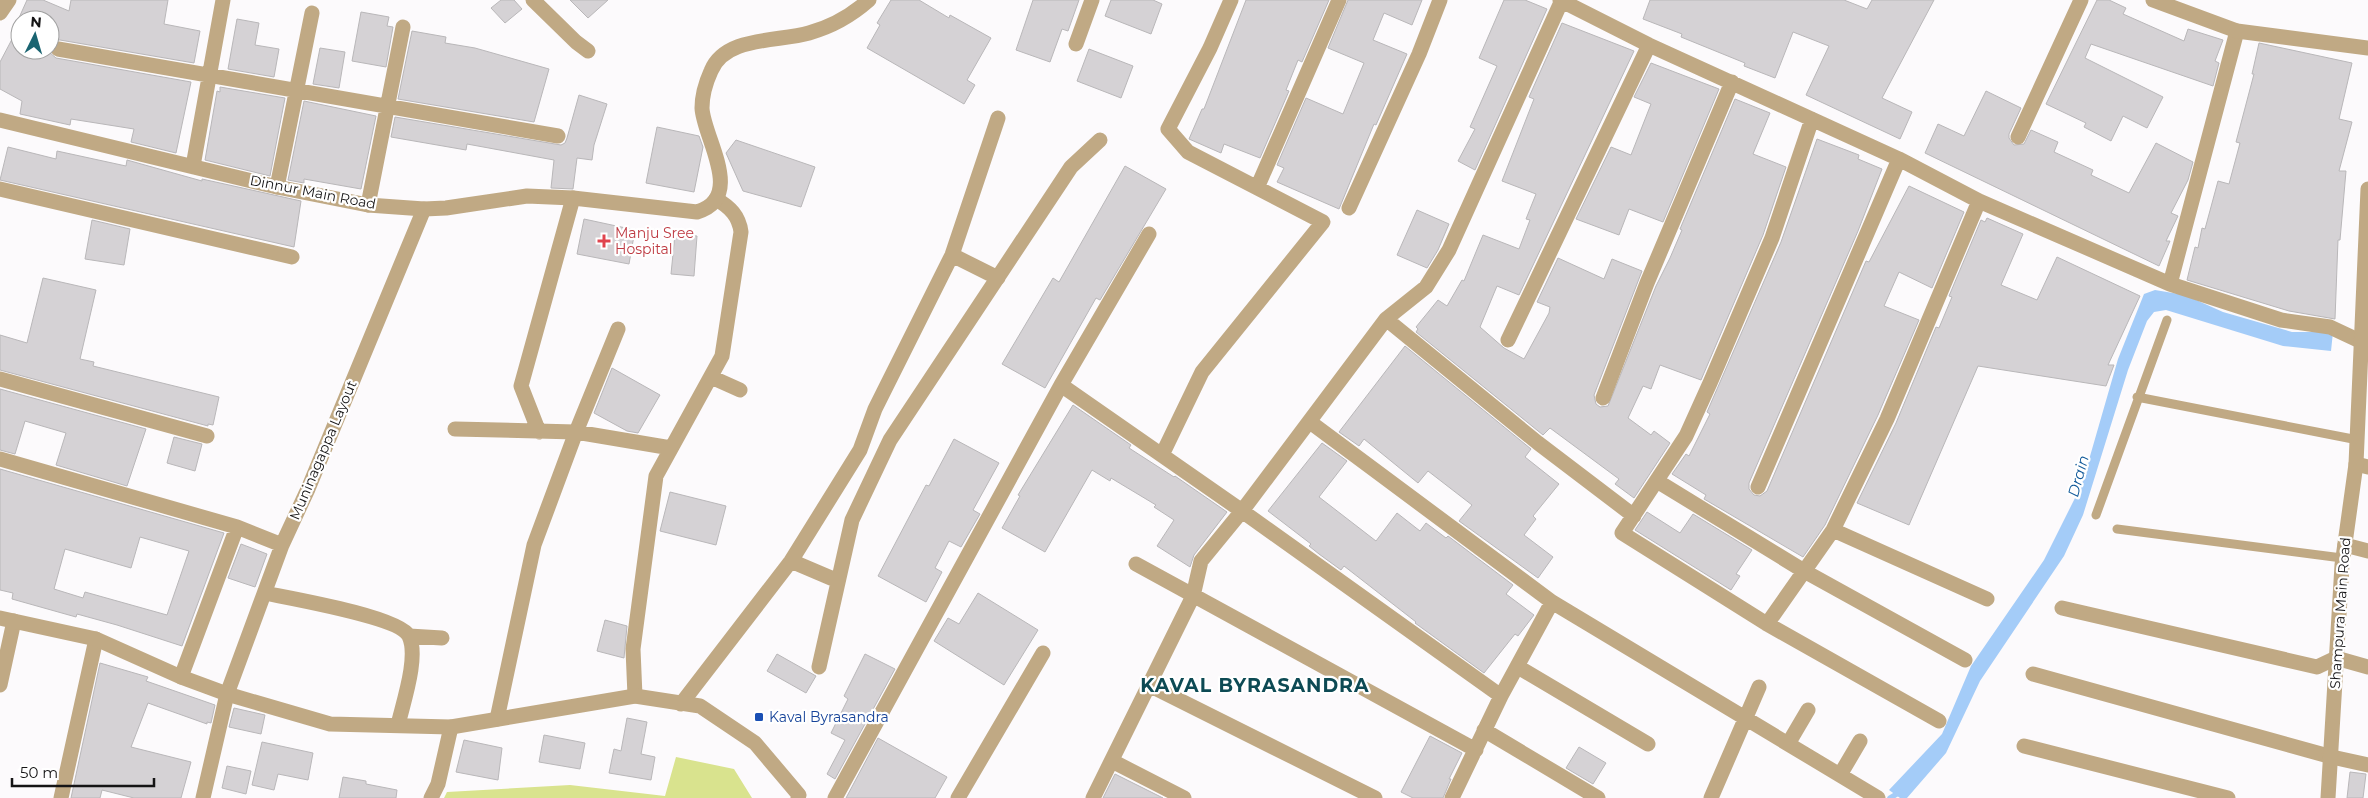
<svg xmlns="http://www.w3.org/2000/svg" width="2368" height="798" viewBox="0 0 2368 798" font-family="Montserrat,sans-serif">
  <style>
    .green { fill: #d9e38e }
    .water { fill: #a4ccf8 }
    .lines { fill: none; stroke-linecap: round; stroke-linejoin: round }
    .stream { stroke: #a4ccf8; stroke-width: 5.5 }
    .building { fill: #d5d2d5; stroke: #b9b7b9; fill-rule: evenodd }
    .service { stroke: #c0a984; stroke-width: 9 }
    .minor { stroke: #c0a984; stroke-width: 15 }
    .tertiary { stroke: #c0a984; stroke-width: 15 }
    .health-dot { fill: #e0444e; stroke: #fff; stroke-width: 2 }
    .transit-dot { fill: #1a4fb4; stroke: #fff; stroke-width: 2 }
    .labels { text-anchor: middle; dominant-baseline: central; stroke-width: 4.5; stroke-linejoin: round; paint-order: stroke }
    .street-label { font-size: 14px; fill: #151415; stroke: #fff }
    .health-label { font-size: 14px; fill: #be3a42; stroke: #fff; text-anchor: start }
    .transit-label { font-size: 14px; fill: #164399; stroke: #fff; text-anchor: start }
    .water-label { font-size: 15px; font-style: italic; fill: #0e5798; stroke: #fff }
    .district-label { font-size: 19px; font-weight: bold; letter-spacing: 1px; fill: #0d4a54; stroke: #fff }
  </style>
  <rect width="100%" height="100%" fill="#fcfafc"/>
  <!-- green -->
  <path class="green" d="M 676,757 L 734,769 L 752,798 L 444,798 L 447,792 L 570,785 L 665,796 Z"/>
  <!-- water -->
  <path class="water" d="M 2155,290 L 2185,295 L 2223,312 L 2292,332 L 2333,332 L 2331,351 L 2283,346 L 2166,310 L 2154,312 L 2147,321 L 2128,370 L 2083,515 L 2064,556 L 1980,681 L 1946,753 L 1907,798 L 1900,798 L 1889,790 L 1942,734 L 1971,666 L 2044,560 L 2082,484 L 2118,359 L 2144,294 Z"/>
  <g class="lines">
    <!-- stream -->
    <path class="stream" d="M 1890,798 L 1900,792"/>
  </g>
  <!-- building -->
  <path class="building" d="M 27,0 L 43,0 L 69,11 L 71,0 L 168,0 L 164,24 L 200,31 L 194,63 L 60,40 L 54,40 L 50,45 L 50,20 L 18,20 Z
    M 501,0 L 514,0 L 522,9 L 505,23 L 491,8 Z
    M 570,0 L 608,0 L 588,18 Z
    M 891,0 L 919,0 L 949,18 L 950,15 L 991,38 L 967,80 L 975,85 L 964,104 L 867,48 L 880,25 L 877,23 Z
    M 1033,0 L 1079,0 L 1068,31 L 1062,29 L 1050,62 L 1016,50 Z
    M 1111,0 L 1153,0 L 1162,4 L 1151,34 L 1105,16 Z
    M 1246,0 L 1329,0 L 1302,62 L 1298,60 L 1286,90 L 1289,91 L 1260,158 L 1224,144 L 1221,153 L 1189,139 L 1202,109 L 1204,109 Z
    M 1348,0 L 1422,0 L 1412,25 L 1384,13 L 1373,40 L 1407,54 L 1376,125 L 1374,124 L 1339,209 L 1277,182 L 1284,168 L 1277,165 L 1306,98 L 1343,114 L 1364,63 L 1328,48 Z
    M 1504,0 L 1525,0 L 1547,9 L 1475,170 L 1458,161 L 1475,129 L 1470,127 L 1497,66 L 1479,58 Z
    M 1650,0 L 1844,0 L 1867,9 L 1872,0 L 1934,0 L 1882,98 L 1912,112 L 1900,139 L 1806,95 L 1829,46 L 1793,32 L 1775,78 L 1744,66 L 1745,63 L 1681,37 L 1682,34 L 1643,19 Z
    M 2097,0 L 2109,0 L 2126,8 L 2123,14 L 2184,41 L 2188,29 L 2223,40 L 2215,61 L 2219,63 L 2213,86 L 2091,44 L 2085,58 L 2163,97 L 2147,128 L 2123,116 L 2111,141 L 2084,127 L 2086,123 L 2046,104 Z
    M 361,12 L 389,17 L 387,26 L 393,27 L 386,67 L 352,61 Z
    M 237,19 L 259,23 L 255,45 L 279,49 L 274,77 L 228,69 Z
    M 1562,23 L 1634,51 L 1519,295 L 1497,286 L 1480,327 L 1504,348 L 1524,359 L 1549,313 L 1550,307 L 1537,302 L 1558,258 L 1604,279 L 1612,259 L 1642,271 L 1594,395 L 1596,404 L 1600,407 L 1608,406 L 1656,286 L 1670,258 L 1682,230 L 1680,229 L 1735,99 L 1770,113 L 1753,154 L 1786,167 L 1763,235 L 1701,380 L 1660,365 L 1651,389 L 1643,386 L 1628,418 L 1651,435 L 1654,431 L 1670,443 L 1634,498 L 1615,484 L 1619,479 L 1550,428 L 1543,435 L 1416,332 L 1418,329 L 1416,327 L 1438,300 L 1447,306 L 1462,280 L 1464,281 L 1483,235 L 1519,249 L 1530,220 L 1526,219 L 1536,194 L 1502,181 L 1534,99 L 1529,97 Z
    M 20,24 L 20,50 L 49,52 L 56,58 L 191,82 L 176,153 L 131,142 L 134,129 L 71,119 L 70,125 L 20,114 L 22,101 L 0,89 L 0,62 Z
    M 412,31 L 446,37 L 445,43 L 475,48 L 549,69 L 534,122 L 398,99 Z
    M 2259,43 L 2352,63 L 2339,119 L 2352,122 L 2339,171 L 2346,171 L 2340,240 L 2338,240 L 2335,319 L 2289,311 L 2187,280 L 2195,247 L 2198,248 L 2202,228 L 2205,229 L 2218,181 L 2229,184 L 2240,143 L 2236,142 L 2254,74 L 2252,74 Z
    M 320,48 L 345,52 L 339,88 L 313,84 Z
    M 1089,49 L 1133,66 L 1121,98 L 1077,81 Z
    M 1651,63 L 1719,89 L 1663,222 L 1629,209 L 1619,235 L 1576,219 L 1611,147 L 1631,155 L 1651,104 L 1634,97 Z
    M 220,87 L 285,98 L 270,176 L 205,160 L 217,91 L 220,92 Z
    M 1986,91 L 2021,108 L 2009,134 L 2009,138 L 2014,145 L 2024,144 L 2031,130 L 2058,142 L 2054,152 L 2093,170 L 2091,175 L 2129,193 L 2156,143 L 2193,162 L 2188,180 L 2171,213 L 2178,216 L 2166,241 L 2170,241 L 2159,266 L 1925,153 L 1938,124 L 1964,136 Z
    M 579,95 L 607,104 L 594,145 L 592,160 L 577,158 L 573,189 L 551,188 L 554,160 L 467,144 L 466,150 L 391,137 L 395,117 L 561,145 L 565,143 L 567,138 Z
    M 304,101 L 376,116 L 361,189 L 304,179 L 304,183 L 288,180 Z
    M 657,127 L 699,136 L 703,147 L 694,192 L 646,183 Z
    M 1817,139 L 1859,155 L 1858,159 L 1882,169 L 1858,231 L 1749,483 L 1749,489 L 1754,495 L 1760,496 L 1767,491 L 1866,261 L 1869,262 L 1909,186 L 1964,212 L 1932,288 L 1899,272 L 1884,306 L 1919,320 L 1878,415 L 1825,525 L 1803,557 L 1704,499 L 1706,495 L 1672,474 L 1686,454 L 1689,456 L 1710,414 L 1707,412 L 1781,242 Z
    M 736,140 L 815,167 L 801,207 L 743,191 L 726,153 Z
    M 8,147 L 56,159 L 57,151 L 126,166 L 127,160 L 202,181 L 202,179 L 301,201 L 294,247 L 0,180 Z
    M 1125,166 L 1166,189 L 1100,300 L 1096,298 L 1045,388 L 1002,364 L 1053,278 L 1059,282 Z
    M 1417,210 L 1449,224 L 1438,250 L 1427,268 L 1397,255 Z
    M 1987,218 L 2023,234 L 2001,285 L 2037,300 L 2057,257 L 2140,296 L 2108,365 L 2114,365 L 2106,386 L 1978,366 L 1909,525 L 1857,503 L 1896,423 L 1936,327 L 1939,328 L 1952,297 L 1949,296 L 1981,220 L 1985,222 Z
    M 584,219 L 635,230 L 629,264 L 577,254 Z
    M 92,220 L 130,229 L 124,265 L 85,259 Z
    M 675,234 L 697,236 L 694,276 L 671,274 Z
    M 43,278 L 96,290 L 80,359 L 94,362 L 93,366 L 219,397 L 213,425 L 208,424 L 208,426 L 0,370 L 0,335 L 27,343 Z
    M 1405,346 L 1531,449 L 1525,457 L 1559,484 L 1533,516 L 1536,519 L 1524,535 L 1553,557 L 1538,578 L 1459,521 L 1472,505 L 1428,471 L 1418,483 L 1364,439 L 1359,446 L 1339,432 Z
    M 612,368 L 660,395 L 638,433 L 627,431 L 594,413 Z
    M 0,389 L 146,429 L 127,486 L 56,465 L 66,433 L 25,421 L 15,454 L 0,450 Z
    M 1073,405 L 1131,445 L 1129,448 L 1174,477 L 1175,476 L 1227,512 L 1194,555 L 1190,567 L 1157,546 L 1174,520 L 1154,507 L 1156,505 L 1111,478 L 1110,481 L 1092,470 L 1045,552 L 1002,528 L 1020,496 L 1018,495 Z
    M 174,437 L 202,444 L 195,471 L 167,463 Z
    M 954,439 L 999,463 L 973,510 L 980,514 L 961,547 L 949,541 L 935,568 L 942,572 L 926,602 L 878,576 L 926,485 L 929,486 Z
    M 1322,443 L 1347,461 L 1319,497 L 1376,541 L 1397,513 L 1420,531 L 1426,523 L 1446,538 L 1448,536 L 1513,585 L 1506,594 L 1534,615 L 1518,636 L 1515,634 L 1484,673 L 1415,623 L 1416,622 L 1344,566 L 1341,570 L 1319,554 L 1309,546 L 1311,544 L 1268,511 Z
    M 0,469 L 224,533 L 182,646 L 117,625 L 77,614 L 76,617 L 12,599 L 13,593 L 0,590 ZM 140,537 L 189,551 L 167,615 L 85,592 L 83,598 L 54,589 L 65,549 L 131,568 Z
    M 670,492 L 726,506 L 716,545 L 660,531 Z
    M 1647,512 L 1680,533 L 1693,514 L 1752,550 L 1736,574 L 1740,576 L 1731,590 L 1635,530 Z
    M 241,544 L 267,554 L 255,587 L 228,578 Z
    M 978,593 L 1038,630 L 1004,685 L 934,641 L 948,618 L 959,624 Z
    M 605,620 L 627,626 L 624,658 L 597,651 Z
    M 777,654 L 816,676 L 806,693 L 767,671 Z
    M 865,654 L 895,669 L 835,779 L 827,774 L 845,740 L 831,733 L 848,699 L 844,696 Z
    M 100,663 L 148,677 L 146,681 L 215,705 L 211,723 L 207,722 L 207,724 L 148,703 L 131,747 L 191,762 L 181,798 L 134,798 L 102,790 L 100,798 L 71,798 Z
    M 234,708 L 265,715 L 261,734 L 229,727 Z
    M 627,718 L 647,722 L 641,754 L 655,757 L 651,780 L 609,773 L 614,749 L 621,751 Z
    M 544,735 L 585,743 L 580,769 L 539,762 Z
    M 1430,736 L 1462,753 L 1449,779 L 1451,779 L 1443,798 L 1413,798 L 1401,792 Z
    M 878,738 L 947,777 L 935,798 L 846,798 Z
    M 464,740 L 502,748 L 498,780 L 456,772 Z
    M 262,742 L 313,753 L 308,780 L 278,774 L 274,790 L 252,785 Z
    M 1579,747 L 1606,763 L 1593,784 L 1566,768 Z
    M 227,766 L 251,771 L 246,794 L 222,788 Z
    M 2350,772 L 2366,774 L 2363,798 L 2347,798 Z
    M 1115,774 L 1163,798 L 1103,798 Z
    M 343,777 L 366,781 L 366,784 L 397,790 L 396,798 L 339,798 Z"/>
  <g class="lines">
    <!-- service -->
    <path class="service" d="M 2137,397 L 2358,440
      M 2096,515 L 2167,320
      M 2117,529 L 2342,558"/>
    <!-- minor -->
    <path class="minor" d="M 533,0 L 576,42 L 588,51
      M 1560,0 L 1649,45 L 1899,159 L 1979,201 L 2170,284 L 2237,31
      M 0,13 L 9,0
      M 1076,44 L 1092,0
      M 58,49 L 558,136
      M 1812,119 L 1772,238 L 1710,383 L 1686,436 L 1622,533 L 1767,624 L 1939,721
      M 2018,137 L 2081,0
      M 193,166 L 223,0
      M 277,187 L 312,13
      M 1257,188 L 1339,0
      M 0,189 L 292,257
      M 368,205 L 403,27
      M 1349,208 L 1419,54 L 1440,0
      M 952,255 L 998,278
      M 2170,284 L 2281,320 L 2330,327 L 2362,342
      M 1386,319 L 1538,443 L 1634,516
      M 1508,340 L 1649,45
      M 711,377 L 740,390
      M 0,379 L 207,436
      M 1061,385 L 1242,511 L 1501,696
      M 1603,398 L 1647,283 L 1732,82
      M 1310,422 L 1552,602 L 1878,798
      M 455,429 L 576,432 L 671,448
      M 539,432 L 521,386 L 573,198
      M 1162,455 L 1202,372 L 1323,222 L 1188,152 L 1168,129 L 1210,48 L 1231,0
      M 0,459 L 237,527 L 181,677
      M 2356,464 L 2368,467
      M 1657,481 L 1804,571 L 1965,660
      M 1758,487 L 1899,159
      M 237,527 L 282,545
      M 1833,530 L 1987,599
      M 2345,545 L 2368,551
      M 791,561 L 838,581
      M 1136,564 L 1476,750
      M 265,593 C 289,598 400,617 409,636 C 419,657 403,703 398,725
      M 2062,608 L 2317,667 L 2336,658
      M 1767,624 L 1833,530 L 1887,419 L 1979,201
      M 409,636 L 442,638
      M 819,667 L 852,520 L 890,440 L 1071,167 L 1100,140
      M 1518,667 L 1648,744
      M 2033,674 L 2332,757 L 2368,765
      M 0,685 L 14,621
      M 1149,685 L 1375,798
      M 635,696 L 633,649 L 656,476 L 722,356 L 741,232 C 739,216 730,207 716,199
      M 681,704 L 791,561 L 860,450 L 875,409 L 952,255 L 998,118
      M 497,719 L 534,545 L 576,432 L 618,329
      M 1484,730 L 1598,798
      M 1788,744 L 1808,710
      M 2024,746 L 2228,798
      M 1112,761 L 1184,798
      M 1840,775 L 1860,741
      M 61,798 L 96,639
      M 203,798 L 227,694 L 282,545 L 308,489 L 424,209
      M 431,798 L 438,784 L 451,727
      M 835,798 L 1061,385 L 1149,234
      M 958,798 L 1043,653
      M 1093,798 L 1193,596 L 1201,561 L 1242,511 L 1386,319 L 1426,287 L 1449,250 L 1562,0
      M 1452,798 L 1501,696 L 1552,602
      M 1711,798 L 1759,687"/>
    <!-- tertiary -->
    <path class="tertiary" d="M 2153,0 L 2237,31 L 2368,48
      M 0,120 L 277,187 L 368,205 L 424,209 L 446,208 L 527,196 L 573,198 L 697,212 C 746,197 703,137 702,108 C 702,95 706,82 711,71 C 725,36 778,42 809,33 C 831,27 852,15 869,0
      M 0,618 L 96,639 L 181,677 L 227,694 L 330,724 L 451,727 L 635,696 L 700,706 L 755,743 L 799,795 L 798,798
      M 2336,658 L 2368,667
      M 2328,798 L 2342,565 L 2356,464 L 2368,189"/>
  </g>
  <!-- markers -->
  <path class="health-dot" d="M601.5 233.5h5v5h5v5h-5v5h-5v-5h-5v-5h5z"/>
  <rect class="transit-dot" x="754" y="712" width="10" height="10" rx="2.5"/>
  <g class="labels">
    <!-- street labels -->
    <g class="street-label">
      <text transform="translate(313 192) rotate(11)">Dinnur Main Road</text>
      <text transform="translate(323 450) rotate(-67)">Muninagappa Layout</text>
      <text transform="translate(2340 613) rotate(-86)">Shampura Main Road</text>
    </g>
    <!-- health labels -->
    <g class="health-label">
      <text x="615" y="233">Manju Sree<tspan x="615" dy="16">Hospital</tspan></text>
    </g>
    <!-- transit labels -->
    <g class="transit-label">
      <text x="769" y="717">Kaval Byrasandra</text>
    </g>
    <!-- water labels -->
    <g class="water-label">
      <text transform="translate(2078 476) rotate(-75)">Drain</text>
    </g>
    <!-- district labels -->
    <g class="district-label">
      <text x="1255" y="685">KAVAL BYRASANDRA</text>
    </g>
  </g>
  <!-- north arrow -->
  <g transform="translate(35 35) rotate(5)"><circle r="24" fill="#ffffff" stroke="#a1a1a1"/>
  <path d="M0-4L9 19L0 12L-9 19Z" fill="#1a6471"/>
  <text y="-8" font-size="14" font-weight="bold" text-anchor="middle" fill="#151415">N</text>
  </g>
  <!-- scale -->
  <path d="M12 778v8h142v-8" fill="none" stroke="#151415" stroke-width="2.5"/>
  <text x="20" y="778" font-size="15" fill="#151415" stroke="#ffffff" stroke-width="4" paint-order="stroke">50 m</text>
</svg>
